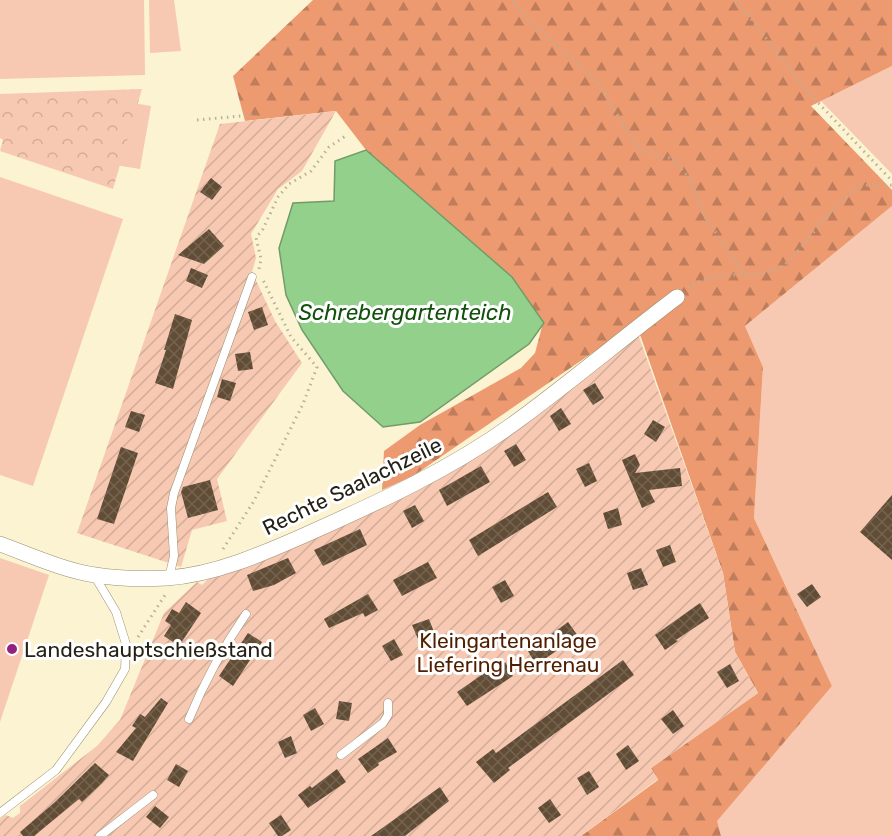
<svg xmlns="http://www.w3.org/2000/svg" width="892" height="836" viewBox="0 0 892 836" font-family="Rubik,sans-serif">
  <style>
    .grass { fill: #f7c8b2 }
    .forest { fill: url(#forest-firs) }
    .park { fill: url(#park-crowns) }
    .garden { fill: url(#garden-furrows) }
    .water { fill: #92d08b; stroke: #719c68; stroke-width: 1.5 }
    .building { fill: url(#building-cross-hatch) }
    .lines { fill: none; stroke-linecap: round; stroke-linejoin: round }
    .service-casing { stroke: #989071; stroke-width: 9 }
    .minor-casing { stroke: #989071; stroke-width: 16 }
    .path { stroke: #b9b197; stroke-width: 3; stroke-dasharray: 1.5 4.5; stroke-linecap: butt }
    .service { stroke: #fff; stroke-width: 8 }
    .minor { stroke: #fff; stroke-width: 15 }
    .poi-dot { fill: #922181; stroke: #fff; stroke-width: 2 }
    .labels { text-anchor: middle; dominant-baseline: central; stroke-width: 6; stroke-linejoin: round; paint-order: stroke }
    .street-label { font-size: 21px; fill: #252115; stroke: #fff }
    .park-label { font-size: 21px; fill: #521e00; stroke: #fff }
    .poi-label { font-size: 21px; fill: #252115; stroke: #fff; text-anchor: start }
    .water-label { font-size: 22px; font-style: italic; fill: #12500c; stroke: #fff }
  </style>
  <defs>
    <pattern id="forest-firs" width="22" height="20" patternUnits="userSpaceOnUse" patternTransform="scale(1.5)"><rect width="22" height="20" fill="#ed9a71"/><path d="M5 1l3.5 6h-7zM16 11l3.5 6h-7z" fill="#c07d5c"/></pattern>
    <pattern id="park-crowns" width="20" height="18" patternUnits="userSpaceOnUse" patternTransform="scale(1.5)"><rect width="20" height="18" fill="#f7c8b2"/><path d="M2 6a3 3 0 1 1 6 0M12 15a3 3 0 1 1 6 0" fill="none" stroke="#d4ac98"/></pattern>
    <pattern id="garden-furrows" width="10" height="10" patternUnits="userSpaceOnUse" patternTransform="scale(1.5)"><rect width="10" height="10" fill="#f7c8b2"/><path d="M-1 1l2-2M0 10L10 0M9 11l2-2" fill="none" stroke="#d4ac98"/></pattern>
    <pattern id="building-cross-hatch" width="8" height="8" patternUnits="userSpaceOnUse" patternTransform="scale(1.5)"><rect width="8" height="8" fill="#614d36"/><path d="M0 0l8 8M0 8l8-8" fill="none" stroke="#746350"/></pattern>
  </defs>
  <rect width="100%" height="100%" fill="#fcf3d2"/>
  <!-- grass -->
  <path class="grass" d="M 0,0 L 144,0 L 145,75 L 0,79 Z
    M 149,0 L 174,0 L 181,51 L 150,53 Z
    M 892,66 L 892,174 L 821,101 Z
    M 114,100 L 151,106 L 140,169 L 103,163 Z
    M 0,177 L 123,219 L 33,486 L 0,475 Z
    M 892,206 L 892,836 L 721,836 L 716,821 L 832,686 L 754,518 L 763,367 L 745,326 Z
    M 0,558 L 49,575 L 0,722 Z"/>
  <!-- forest -->
  <path class="forest" d="M 313,0 L 892,0 L 892,66 L 811,106 L 892,190 L 892,206 L 745,326 L 763,367 L 754,518 L 832,686 L 717,821 L 721,836 L 581,836 L 658,780 L 651,768 L 758,693 L 735,652 L 723,573 L 636,323 L 413,476 L 382,490 L 384,451 L 420,425 L 521,368 L 535,353 L 543,323 L 512,277 L 366,150 L 336,111 L 245,121 L 233,76 Z"/>
  <!-- park -->
  <path class="park" d="M 142,89 L 113,189 L 0,151 L 3,140 L 0,138 L 0,94 Z"/>
  <!-- garden -->
  <path class="garden" d="M 336,111 L 302,171 L 278,189 L 251,234 L 256,258 L 252,272 L 275,321 L 302,363 L 217,479 L 227,521 L 192,530 L 181,567 L 77,533 L 220,124 Z
    M 638,334 L 723,573 L 735,652 L 758,693 L 651,768 L 658,779 L 581,836 L 0,836 L 0,819 L 6,815 L 13,818 L 20,813 L 20,806 L 97,746 L 120,720 L 164,613 L 197,582 L 202,585 L 210,577 L 271,557 L 419,490 L 514,430 Z"/>
  <!-- water -->
  <path class="water" d="M 366,150 L 512,277 L 544,323 L 529,344 L 420,422 L 383,427 L 343,391 L 302,330 L 286,295 L 279,248 L 293,203 L 334,201 L 335,161 Z"/>
  <!-- building -->
  <path class="building" d="M 211,178 L 222,187 L 212,200 L 200,192 Z
    M 209,229 L 224,246 L 204,264 L 178,255 Z
    M 191,268 L 208,275 L 202,288 L 186,281 Z
    M 262,307 L 268,325 L 254,330 L 248,312 Z
    M 175,314 L 192,320 L 173,389 L 155,383 L 166,350 L 164,350 Z
    M 250,352 L 253,369 L 238,371 L 235,354 Z
    M 222,379 L 236,383 L 230,401 L 217,397 Z
    M 595,383 L 604,398 L 593,405 L 583,390 Z
    M 561,408 L 571,424 L 559,431 L 550,416 Z
    M 131,411 L 145,415 L 139,432 L 125,427 Z
    M 653,420 L 665,427 L 656,442 L 644,434 Z
    M 516,444 L 526,460 L 514,467 L 504,451 Z
    M 121,447 L 138,453 L 114,524 L 97,519 Z
    M 635,454 L 640,465 L 635,473 L 680,468 L 682,486 L 649,490 L 655,502 L 642,508 L 622,460 Z
    M 589,463 L 597,481 L 585,487 L 576,469 Z
    M 481,466 L 490,482 L 447,506 L 439,490 Z
    M 210,480 L 218,510 L 188,518 L 181,492 L 183,487 Z
    M 548,492 L 557,507 L 478,556 L 469,540 Z
    M 892,495 L 892,560 L 860,532 Z
    M 415,505 L 424,521 L 412,528 L 403,511 Z
    M 618,508 L 622,525 L 608,529 L 603,513 Z
    M 360,529 L 367,545 L 323,566 L 314,550 Z
    M 670,545 L 676,562 L 663,567 L 656,550 Z
    M 288,558 L 296,573 L 274,585 L 253,591 L 247,575 Z
    M 428,562 L 437,578 L 402,596 L 393,580 Z
    M 641,568 L 648,585 L 633,590 L 627,573 Z
    M 505,580 L 514,596 L 501,603 L 492,587 Z
    M 812,584 L 821,597 L 807,607 L 797,594 Z
    M 368,594 L 378,610 L 365,617 L 363,613 L 329,628 L 324,619 Z
    M 186,602 L 201,613 L 179,646 L 164,636 L 171,625 L 165,621 L 172,609 L 179,613 Z
    M 700,603 L 709,618 L 676,640 L 678,641 L 665,650 L 655,635 Z
    M 429,619 L 434,632 L 418,639 L 412,625 Z
    M 568,622 L 578,636 L 536,665 L 528,651 Z
    M 248,633 L 262,642 L 233,686 L 219,676 Z
    M 394,639 L 403,655 L 391,661 L 382,646 Z
    M 623,660 L 634,675 L 508,768 L 510,770 L 494,783 L 476,762 L 493,749 L 496,753 Z
    M 502,661 L 504,663 L 505,662 L 513,676 L 467,706 L 457,692 Z
    M 730,664 L 739,681 L 727,688 L 717,672 Z
    M 161,698 L 168,703 L 133,761 L 116,752 L 136,728 L 132,726 L 140,714 L 145,717 Z
    M 339,701 L 352,703 L 349,721 L 336,719 Z
    M 315,708 L 324,724 L 311,731 L 303,715 Z
    M 673,710 L 684,726 L 673,734 L 661,719 Z
    M 291,736 L 297,753 L 285,758 L 278,742 Z
    M 388,738 L 397,752 L 378,763 L 379,765 L 368,773 L 358,759 Z
    M 628,745 L 639,761 L 626,770 L 616,754 Z
    M 95,763 L 109,775 L 101,784 L 82,802 L 79,799 L 34,836 L 23,836 L 20,832 L 54,803 Z
    M 176,764 L 188,771 L 179,787 L 167,780 Z
    M 337,769 L 346,782 L 308,808 L 298,795 L 310,786 L 312,788 Z
    M 589,771 L 599,787 L 587,795 L 577,778 Z
    M 440,787 L 449,801 L 405,836 L 371,836 Z
    M 550,799 L 561,815 L 549,823 L 538,808 Z
    M 155,806 L 169,817 L 160,828 L 146,817 Z
    M 281,815 L 291,830 L 282,836 L 278,836 L 269,823 Z"/>
  <g class="lines">
    <!-- service casing -->
    <g class="service-casing">
      <path id="service" d="M 169,578 L 174,556 L 171,508 L 174,493 L 252,277
        M 189,719 C 205,680 222,649 246,614
        M 341,755 L 383,723 L 388,715 L 388,703
        M 0,813 L 56,770 L 106,702 L 125,669 L 126,644 L 116,612 L 94,575
        M 100,836 L 153,795"/>
    </g>
    <!-- minor casing -->
    <g class="minor-casing">
      <path id="minor" d="M 0,544 C 30,555 63,570 95,575 C 118,579 144,579 167,578 C 214,575 262,554 305,535 C 379,502 454,468 520,419 C 573,380 624,337 677,297"/>
    </g>
    <!-- path -->
    <path class="path" d="M 513,0 L 523,15 L 598,83 L 639,150 L 673,159 L 690,179 L 703,214 L 745,275
      M 736,0 L 809,93 L 892,181
      M 197,120 L 252,115
      M 259,269 L 261,259 L 256,238 L 263,229 L 278,197 L 289,184 L 311,171 L 329,147 L 347,135
      M 688,288 C 721,264 755,285 785,264 C 806,247 840,190 864,186 C 873,184 883,186 892,185
      M 223,549 L 254,501 L 303,404 L 317,367 L 291,337 L 263,280
      M 138,637 L 165,595"/>
    <!-- service -->
    <use href="#service" class="service"/>
    <!-- minor -->
    <use href="#minor" class="minor"/>
  </g>
  <!-- markers -->
  <circle class="poi-dot" cx="12" cy="649" r="6"/>
  <g class="labels">
    <!-- street labels -->
    <g class="street-label">
      <text transform="translate(352 486) rotate(-26)">Rechte Saalachzeile</text>
    </g>
    <!-- park labels -->
    <g class="park-label">
      <text x="508" y="640">Kleingartenanlage<tspan x="508" dy="24">Liefering Herrenau</tspan></text>
    </g>
    <!-- poi labels -->
    <g class="poi-label">
      <text x="24" y="649">Landeshauptschießstand</text>
    </g>
    <!-- water labels -->
    <g class="water-label">
      <text x="405" y="312">Schrebergartenteich</text>
    </g>
  </g>
</svg>
